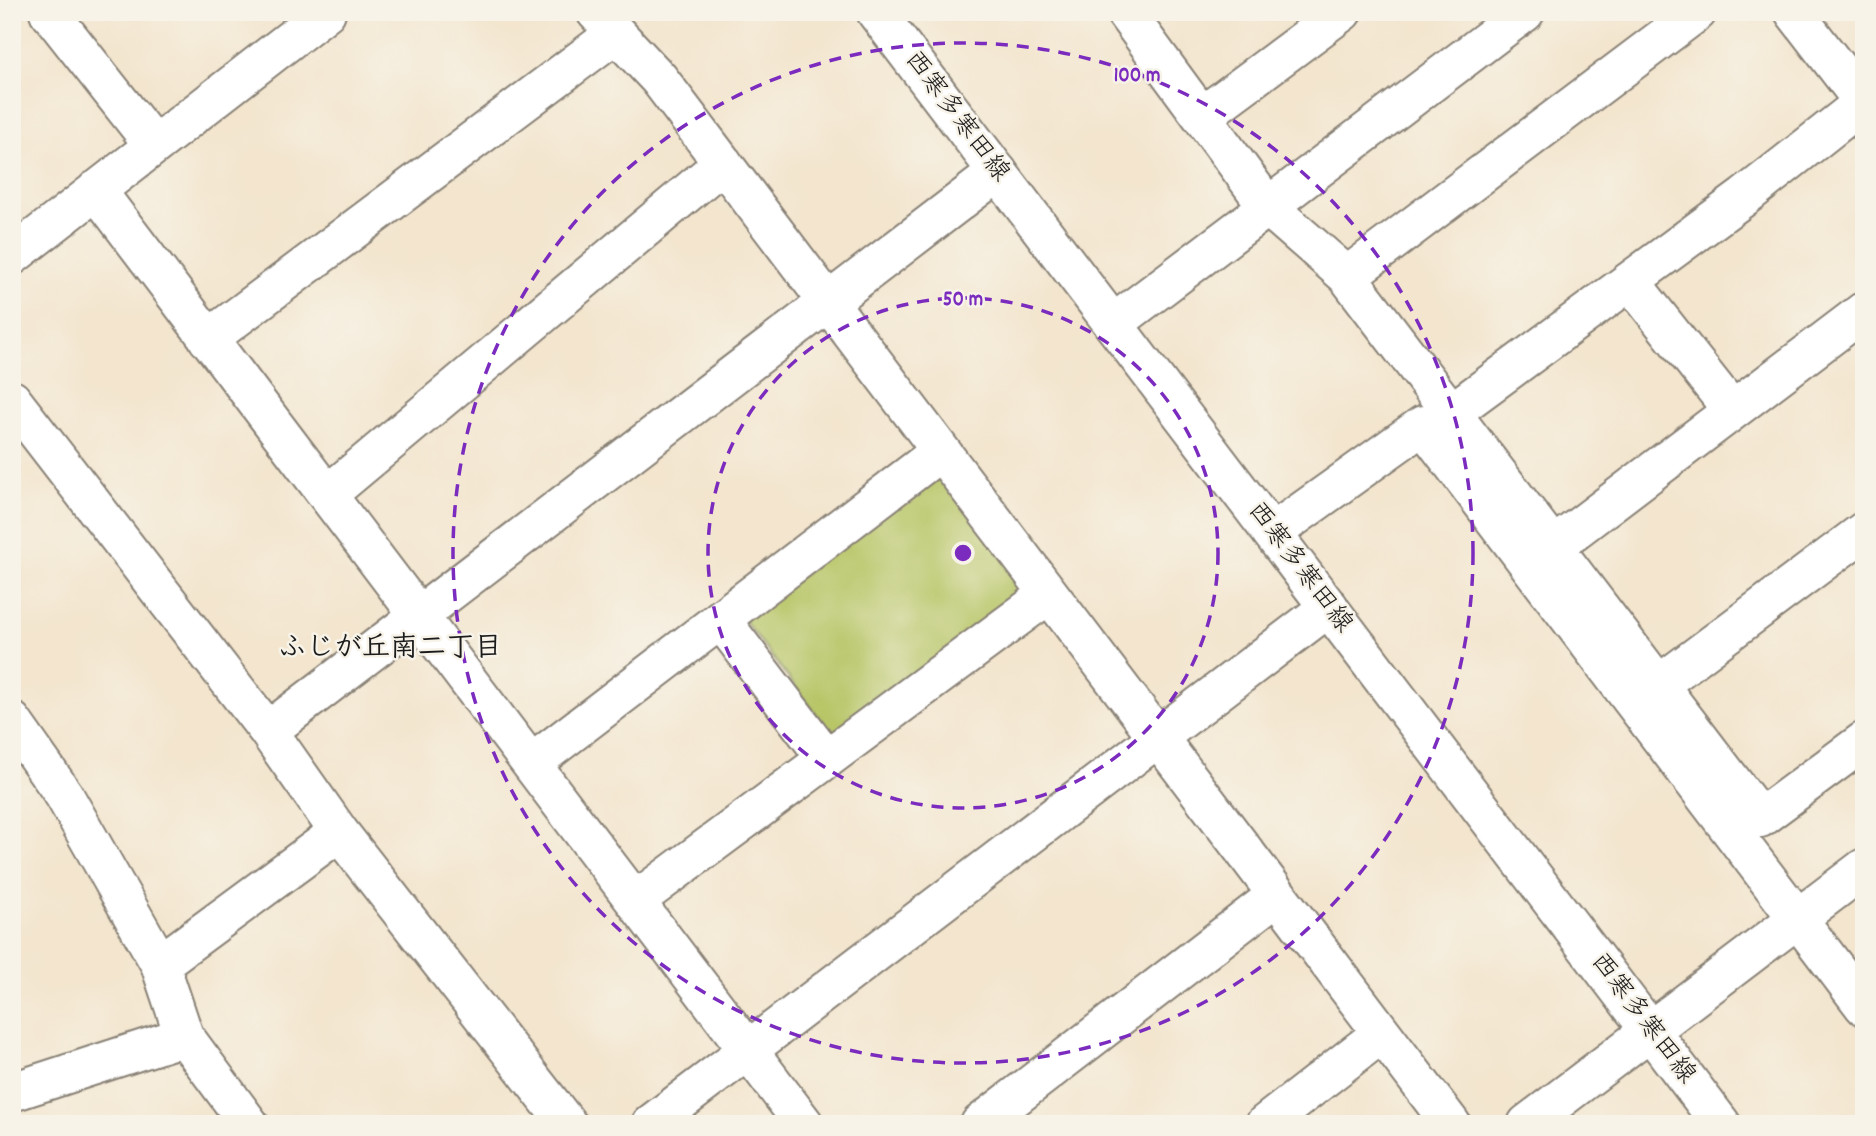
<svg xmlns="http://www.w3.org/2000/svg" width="1876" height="1136" viewBox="0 0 1876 1136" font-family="Dekko,'Klee One',sans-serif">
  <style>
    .green { fill: #b8c668; stroke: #6a7142; stroke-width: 2 }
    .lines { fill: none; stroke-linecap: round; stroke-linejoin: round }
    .minor-casing { stroke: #888075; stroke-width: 42 }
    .major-casing { stroke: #888075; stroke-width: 42 }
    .minor { stroke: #fff; stroke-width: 38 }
    .major { stroke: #fff; stroke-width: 38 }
    .ring { fill: none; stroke: #7b2cbf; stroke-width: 3.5; stroke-dasharray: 12 9 }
    .labels { text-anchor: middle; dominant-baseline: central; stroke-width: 5; stroke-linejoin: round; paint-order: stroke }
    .street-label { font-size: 26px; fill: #1c1c1c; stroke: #f7f3e8 }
    .neighbourhood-label { font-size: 28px; font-weight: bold; fill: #1c1c1c; stroke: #f7f3e8 }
    .centre { fill: #7b2cbf; stroke: #f7f3e8; stroke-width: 3.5 }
    .ring-label { font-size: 21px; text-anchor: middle; font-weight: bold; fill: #7b2cbf; stroke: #f7f3e8; stroke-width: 5; stroke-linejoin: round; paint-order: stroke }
  </style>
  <rect width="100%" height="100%" fill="#f7f3e8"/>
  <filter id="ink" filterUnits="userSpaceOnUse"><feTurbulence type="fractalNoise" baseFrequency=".0143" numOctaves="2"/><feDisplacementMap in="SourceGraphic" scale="14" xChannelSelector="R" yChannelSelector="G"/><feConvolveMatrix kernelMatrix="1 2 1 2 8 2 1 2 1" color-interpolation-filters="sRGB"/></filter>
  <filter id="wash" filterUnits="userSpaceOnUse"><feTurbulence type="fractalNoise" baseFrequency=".00686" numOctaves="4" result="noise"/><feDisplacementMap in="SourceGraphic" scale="28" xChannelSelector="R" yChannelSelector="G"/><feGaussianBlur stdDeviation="1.57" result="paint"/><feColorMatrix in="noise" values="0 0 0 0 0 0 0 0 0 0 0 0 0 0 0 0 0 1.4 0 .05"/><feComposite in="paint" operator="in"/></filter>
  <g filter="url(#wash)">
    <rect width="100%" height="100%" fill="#f3e5ce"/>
    <!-- green -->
    <path class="green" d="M 944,478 L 1024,585 L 1021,599 L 833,736 L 743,619 L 926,480 Z"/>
  </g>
  <g filter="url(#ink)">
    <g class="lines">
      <!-- minor casing -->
      <g class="minor-casing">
        <path id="minor" d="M 49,12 L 153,144
          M 596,12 L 659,79 L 1451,1124
          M 1125,12 L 1269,208 L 1347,276
          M 1697,12 L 1347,276 L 1760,818 L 1864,741
          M 1794,12 L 1864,103
          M 1202,116 L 1342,12
          M 96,190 L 804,1124
          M 12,256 L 326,12
          M 1630,281 L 1732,410
          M 1113,324 L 1525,12
          M 208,339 L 615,34
          M 12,400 L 268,731 L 339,832 L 567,1124
          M 1451,413 L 1744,197 L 1863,103
          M 327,495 L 723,163
          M 1272,533 L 1423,425 L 1864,1006
          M 1554,546 L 1864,311
          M 721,620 L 827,759
          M 1657,686 L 1864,531
          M 12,721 L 64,795 L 160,964
          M 268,731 L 998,172
          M 531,764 L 941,451
          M 635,901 L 1049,594
          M 12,1092 L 184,1036
          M 249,1124 L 184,1036 L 160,964 L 339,832
          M 651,1124 L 1329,607
          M 980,1124 L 1277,895
          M 1265,1124 L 1382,1033
          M 1527,1124 L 1864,868"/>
      </g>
      <!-- major casing -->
      <g class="major-casing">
        <path id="major" d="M 876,12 L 1721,1124"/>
      </g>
      <!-- minor -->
      <use href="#minor" class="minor"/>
      <!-- major -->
      <use href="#major" class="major"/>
    </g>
  </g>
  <!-- distance rings -->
  <g class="ring">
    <circle cx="963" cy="553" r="255"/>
    <circle cx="963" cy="553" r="510"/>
  </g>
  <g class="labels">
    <!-- street labels -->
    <g class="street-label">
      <text transform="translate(956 117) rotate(53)">西寒多寒田線</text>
      <text transform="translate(1299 568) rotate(53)">西寒多寒田線</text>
      <text transform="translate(1642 1019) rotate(53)">西寒多寒田線</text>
    </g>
    <!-- neighbourhood labels -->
    <g class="neighbourhood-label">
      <text x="390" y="650">ふじが丘南二丁目</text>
    </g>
  </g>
  <circle cx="963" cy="553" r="10" class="centre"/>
  <g class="ring-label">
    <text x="1137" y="81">100 m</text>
    <text x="963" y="305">50 m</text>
  </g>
  <!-- margin -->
  <rect width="1876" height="1136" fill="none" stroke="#f7f3e8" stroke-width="42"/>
</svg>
